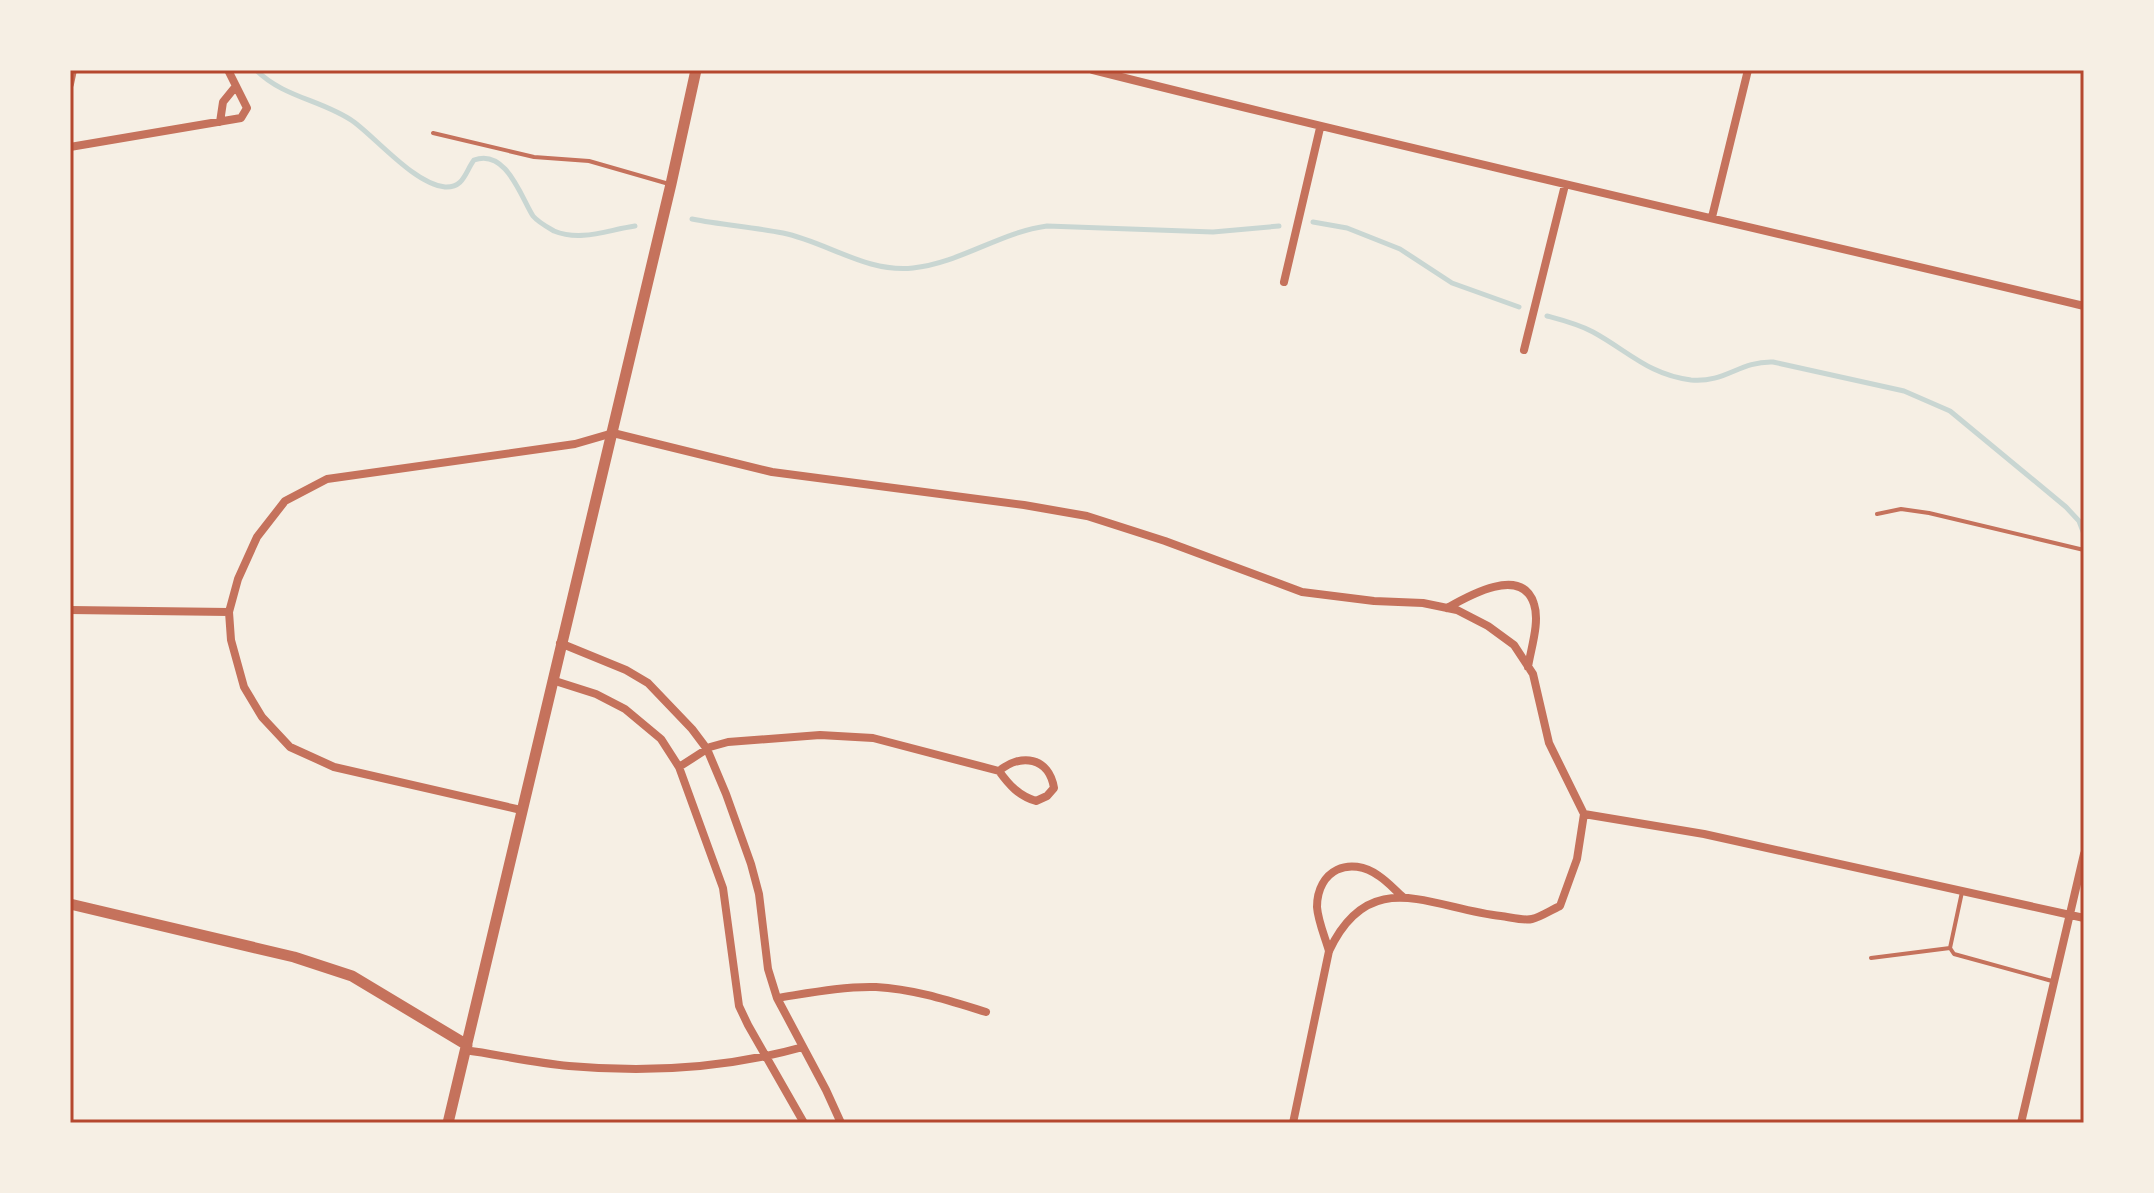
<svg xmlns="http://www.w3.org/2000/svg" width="2154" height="1193" viewBox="0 0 2154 1193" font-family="'Noto Sans',sans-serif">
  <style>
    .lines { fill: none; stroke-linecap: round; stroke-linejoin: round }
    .stream { stroke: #c9d6d2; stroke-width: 5 }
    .service { stroke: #c5725c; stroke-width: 4 }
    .minor { stroke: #c5725c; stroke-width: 8 }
    .tertiary { stroke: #c5725c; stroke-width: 11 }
    .neatline { fill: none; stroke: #b5482f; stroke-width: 3 }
  </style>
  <rect width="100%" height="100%" fill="#f6efe4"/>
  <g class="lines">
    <!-- stream -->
    <path class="stream" d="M 256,70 C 284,98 323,100 354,122 C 378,140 415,184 445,187 C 464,188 465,172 474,160 C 506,148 521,197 533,216 C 538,222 547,227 554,231 C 581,242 607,230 635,226
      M 692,219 C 722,225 753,227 783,233 C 827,242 866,273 913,268 C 960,263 1001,232 1047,226 L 1213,232 L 1279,226
      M 1313,222 L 1347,228 L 1400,249 L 1452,283 L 1519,307
      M 1547,316 C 1562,320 1578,324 1593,332 C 1628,351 1649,375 1691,380 C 1726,383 1739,361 1773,362 L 1904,391 L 1950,411 L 2066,507 L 2079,521 L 2084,534"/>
    <!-- service -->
    <path class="service" d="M 433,133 L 534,157 L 589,161 L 669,184
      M 1877,514 L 1901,509 L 1929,513 L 2084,550
      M 1962,892 L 1950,948 L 1954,954 L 2052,981
      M 1871,958 L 1950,948"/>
    <!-- minor -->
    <path class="minor" d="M 1093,70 C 1422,153 1754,227 2084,306
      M 70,84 L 73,70
      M 220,122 L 223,102 L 236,86
      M 70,147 L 241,118 L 247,108 L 228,70
      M 1712,217 L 1748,70
      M 1284,282 L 1320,128
      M 1524,350 L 1565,185
      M 1447,608 C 1468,596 1522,565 1534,604 C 1540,622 1531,648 1528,667
      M 70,610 L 229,612 L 231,640 L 244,687 L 262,717 L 290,747 L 334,767 L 521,810
      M 229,612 L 238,579 L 257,537 L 285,501 L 327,479 L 575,444 L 613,433 L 772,472 L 1024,505 L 1087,516 L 1165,541 L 1302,592 L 1374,601 L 1423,603 L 1457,610 L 1488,626 L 1514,645 L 1533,674 L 1549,743 L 1584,814
      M 560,643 L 626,670 L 648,683 L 692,729 L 707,749 L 726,794 L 751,864 L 759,894 L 768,969 L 777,998 L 826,1090 L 841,1123
      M 552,680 L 596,694 L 625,709 L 661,739 L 679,767 L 723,888 L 739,1006 L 748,1025 L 804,1123
      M 679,767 L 710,747 L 728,742 L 820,735 L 873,738 L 999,771 C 1021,753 1049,757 1054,788 L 1047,796 L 1036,801 C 1019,796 1009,785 999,771
      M 1584,814 L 1704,834 L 2084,918
      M 1329,951 C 1325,937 1318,921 1317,907 C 1317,870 1350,855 1379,876 C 1388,882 1395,890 1403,897
      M 777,998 C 809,993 844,986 876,987 C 914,989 950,1001 986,1012
      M 465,1050 C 500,1055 535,1063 569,1066 C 647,1073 728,1068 803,1047
      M 1293,1123 L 1329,951 C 1370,864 1430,908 1501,916 C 1510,917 1523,921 1532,919 C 1541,917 1551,910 1560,906 L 1577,859 L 1584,814
      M 2021,1123 L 2084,854"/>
    <!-- tertiary -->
    <path class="tertiary" d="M 70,904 L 294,957 L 352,976 L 467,1045
      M 448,1123 L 671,184 L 696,70"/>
  </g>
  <!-- border -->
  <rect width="2154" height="1193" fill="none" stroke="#f6efe4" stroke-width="144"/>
  <rect x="72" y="72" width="2010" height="1049" class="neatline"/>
</svg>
